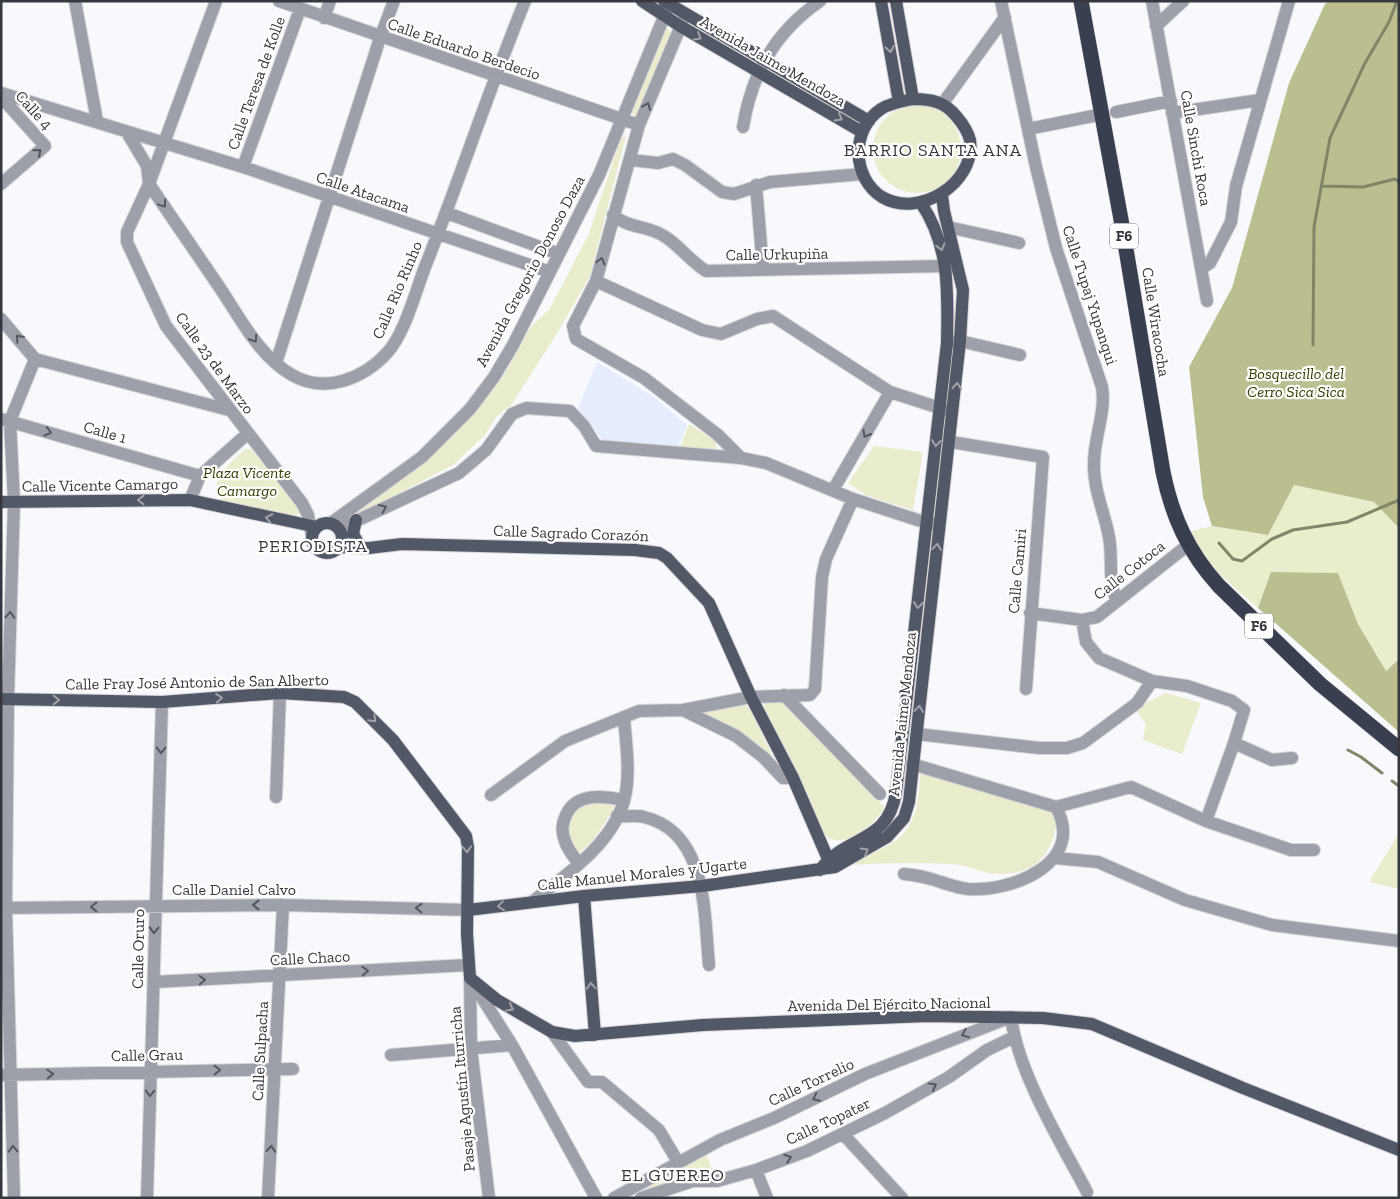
<svg xmlns="http://www.w3.org/2000/svg" width="1400" height="1199" viewBox="0 0 1400 1199" font-family="'Zilla Slab',serif">
  <style>
    .built { fill: #e6edfd }
    .green { fill: #e9edcb }
    .forest { fill: #bbbf8f }
    .lines { fill: none; stroke-linecap: round; stroke-linejoin: round }
    .stream { stroke: #828567; stroke-width: 3 }
    .minor-casing { stroke: #d4d6da; stroke-width: 14 }
    .major-casing { stroke: #d4d6da; stroke-width: 14 }
    .highway-casing { stroke: #d4d6da; stroke-width: 16 }
    .minor { stroke: #9da0a8; stroke-width: 12 }
    .major { stroke: #535866; stroke-width: 12 }
    .highway { stroke: #393f4f; stroke-width: 15 }
    .oneway { stroke: #a0a3ab }
    .oneway2 { stroke: #54575e }
    .labels { text-anchor: middle; dominant-baseline: central; stroke-width: 4.5; stroke-linejoin: round; paint-order: stroke }
    .shield { fill: #fff; stroke: #727479; stroke-width: 1 }
    .shield-label { font-size: 15px; font-weight: bold; fill: #35383f }
    .street-label { font-size: 16px; fill: #35383f; stroke: #fff }
    .park-label { font-size: 16px; font-style: italic; fill: #383a00; stroke: #fff }
    .neighbourhood-label { font-size: 18px; letter-spacing: 1px; fill: #35383f; stroke: #fff }
  </style>
  <rect width="100%" height="100%" fill="#f7f9fc"/>
  <!-- built -->
  <path class="built" d="M 597,362 L 654,397 L 687,425 L 678,448 L 604,441 L 578,408 Z"/>
  <!-- green -->
  <path class="green" d="M 668,29 L 673,35 L 636,117 L 630,111 L 663,30 Z
    M873 149a44 44 0 1 1 88 0a44 44 0 1 1-88 0Z
    M 626,136 L 590,276 L 559,330 L 512,404 L 497,416 L 485,435 L 453,465 L 350,519 L 350,514 L 416,468 L 451,438 L 502,378 L 532,325 L 549,310 L 588,236 L 621,138 Z
    M 689,424 L 716,442 L 716,448 L 711,450 L 680,448 Z
    M 874,446 L 923,452 L 913,510 L 866,495 L 848,483 Z
    M 245,449 L 251,449 L 299,508 L 299,513 L 295,517 L 222,500 C 205,481 232,462 245,449 Z
    M 1294,485 L 1374,502 L 1399,528 L 1399,659 L 1386,671 L 1358,624 L 1338,573 L 1271,572 L 1258,608 L 1212,568 L 1189,532 L 1212,526 L 1268,535 Z
    M 1166,693 L 1201,703 L 1182,754 L 1143,740 L 1146,724 L 1136,711 L 1147,702 Z
    M 779,699 L 885,808 C 875,822 849,848 829,838 C 819,832 816,814 812,804 C 798,771 779,740 763,709 L 767,701 Z
    M 743,704 L 749,708 L 777,765 L 747,736 L 700,714 L 700,711 Z
    M 925,772 L 1053,811 L 1057,817 C 1054,854 1036,875 996,874 C 981,873 966,864 951,864 C 916,862 883,863 848,865 C 900,841 918,837 920,775 Z
    M 597,802 L 616,806 L 593,840 L 578,854 C 562,831 564,805 597,802 Z
    M 1399,833 L 1399,889 L 1369,882 Z
    M 705,1151 L 715,1177 L 694,1176 L 626,1198 Z"/>
  <!-- forest -->
  <path class="forest" d="M 1330,1 L 1399,1 L 1399,528 L 1374,502 L 1294,485 L 1268,535 L 1212,526 L 1203,497 L 1189,367 L 1232,288 L 1289,83 L 1325,4 Z
    M 1271,572 L 1338,573 L 1358,624 L 1386,671 L 1399,659 L 1399,732 L 1258,608 Z"/>
  <g class="lines">
    <!-- stream -->
    <path class="stream" d="M 1322,186 L 1363,187 L 1395,179 L 1399,182
      M 1313,345 L 1314,227 L 1330,138 L 1365,63 L 1389,22 L 1397,1
      M 1219,543 L 1233,559 L 1242,561 L 1272,539 L 1293,530 L 1347,522 L 1399,500
      M 1348,750 L 1361,757 L 1382,773
      M 1392,781 L 1399,786"/>
    <!-- minor casing -->
    <g class="minor-casing">
      <path id="minor" d="M 75,1 L 97,121
        M 216,1 L 149,184 L 127,232 L 127,242 L 166,326 L 302,503 L 308,515 L 312,536
        M 279,1 L 639,125
        M 1001,1 L 1036,167 L 1056,248 L 1102,387 C 1106,413 1094,437 1094,463 C 1093,487 1103,509 1108,532 C 1114,556 1107,575 1116,600
        M 1152,1 L 1207,301
        M 685,16 L 639,125 L 596,281 L 573,326 L 576,339 L 644,378 L 718,435 L 741,458
        M 324,18 L 330,1
        M 1156,26 L 1183,1
        M 1,93 L 243,167 L 550,272
        M 1,97 L 45,146 L 1,184
        M 943,103 L 1005,17
        M 1116,112 L 1171,101
        M 1172,113 L 1260,100
        M 743,127 C 752,73 775,32 820,1
        M 1028,129 L 1103,114
        M 126,131 L 147,166 L 149,184 C 173,219 196,253 220,288 C 240,318 259,356 292,375 C 325,394 363,379 387,353 C 405,333 415,293 425,267 C 460,179 489,89 525,1
        M 631,160 L 658,163 L 673,159 L 685,165 L 722,192 L 734,194 L 770,182 L 862,174
        M 243,167 L 300,9
        M 756,185 L 763,269
        M 447,213 L 559,254
        M 613,215 C 629,229 647,225 664,236 C 680,246 690,261 706,271 L 946,266 L 955,268
        M 948,227 L 1019,243
        M 1201,269 L 1210,263 L 1231,222 L 1236,186 L 1289,1
        M 596,281 L 702,330 L 721,334 L 757,319 L 773,316 L 890,392 L 949,411
        M 1,319 L 35,359
        M 949,342 L 960,341 L 1020,355
        M 35,359 L 229,410
        M 276,363 L 380,38 L 394,1
        M 1,419 L 200,476
        M 951,442 L 1043,457 L 1026,689
        M 833,490 L 890,392
        M 190,500 L 200,476 L 247,434
        M 331,523 L 422,457 L 470,409 L 494,377 L 513,345 L 599,175 L 668,7
        M 339,529 L 459,473 L 486,450 L 512,414 L 526,408 L 570,411 L 584,426 L 596,446 L 741,458 L 766,463 L 853,499 L 927,523 L 937,525
        M 1030,613 L 1082,620 L 1097,617 L 1188,545
        M 1082,620 L 1086,642 L 1099,658 L 1152,681 L 1187,686 L 1232,701 L 1244,710 L 1234,743 L 1206,821
        M 784,695 L 880,794
        M 683,710 L 751,697 L 810,695 L 815,689 L 822,577 L 826,559 L 853,499
        M 917,734 L 1039,748 L 1067,748 L 1083,743 L 1137,703 L 1152,681
        M 1234,743 L 1272,760 L 1292,758
        M 912,764 L 1056,807 L 1131,787 L 1206,821 L 1291,850 L 1314,850
        M 491,795 L 565,741 L 639,711 L 683,710 L 736,736 L 763,757 L 783,778 L 793,778
        M 276,797 L 280,693
        M 617,816 C 626,817 636,815 644,817 C 708,832 704,915 709,965
        M 1055,858 L 1098,862 L 1185,900 L 1272,925 L 1399,941
        M 579,864 C 574,857 567,849 565,841 C 561,831 562,824 566,815 C 576,792 604,796 624,800
        M 904,874 C 913,875 922,876 931,879 C 942,882 956,888 968,889 C 1014,892 1086,862 1056,807
        M 532,902 C 566,875 611,845 624,801 C 631,775 626,744 624,717
        M 1,908 L 283,905 L 468,910
        M 470,978 L 471,1048 L 489,1198
        M 154,982 L 468,965
        M 472,982 L 512,1045 L 596,1198
        M 552,1032 L 588,1082 L 602,1082 L 659,1130 L 678,1162
        M 391,1055 L 512,1045
        M 1,1075 L 293,1069
        M 843,1134 L 902,1198
        M 756,1170 L 767,1198
        M 14,1198 L 6,908 L 8,699 L 14,502 L 10,421 L 35,359
        M 147,1198 L 162,702
        M 268,1198 L 283,905
        M 614,1198 L 720,1140 L 774,1118 L 865,1074 L 1011,1017 C 1018,1073 1060,1141 1087,1192
        M 641,1198 L 693,1181 L 717,1181 L 756,1170 L 807,1151 L 885,1113 L 949,1077 L 987,1050 L 1014,1037"/>
    </g>
    <!-- major casing -->
    <g class="major-casing">
      <path id="major" d="M 642,1 L 680,26 L 862,132
        M 664,1 L 869,121
        M 881,1 L 899,102
        M 896,1 L 913,99
        M 913,99 C 932,99 945,102 957,117 C 962,123 968,132 970,140 C 976,183 919,219 882,197 C 852,178 850,130 881,109 C 890,103 903,101 913,99 Z
        M 1,502 L 190,500 L 317,527
        M 356,520 L 353,534 L 361,548
        M312 538a15 15 0 1 1 30 0a15 15 0 1 1-30 0Z
        M 339,547 L 369,548 L 402,544 L 635,550 L 659,553 L 667,558 L 709,603 L 751,697 L 793,778 L 828,859
        M 1,699 L 162,702 L 280,693 L 344,697 L 355,702 L 393,740 L 466,836 L 468,847 L 467,934 L 470,978 L 497,1000 L 552,1032 L 575,1036 L 703,1025 L 927,1016 L 1043,1018 L 1092,1024 L 1243,1088 L 1399,1150
        M 820,870 C 846,834 888,845 896,792 L 947,343 C 948,293 950,246 921,203
        M 584,896 L 595,1035
        M 468,910 L 584,896 L 702,886 L 835,867 L 887,837 L 904,818 L 909,802 L 960,341 L 963,290 L 944,211 L 942,195"/>
    </g>
    <!-- highway casing -->
    <g class="highway-casing">
      <path id="highway" d="M 1081,1 L 1122,225 L 1163,472 C 1172,516 1188,552 1219,586 L 1320,684 L 1399,749"/>
    </g>
    <!-- minor -->
    <use href="#minor" class="minor"/>
    <!-- major -->
    <use href="#major" class="major"/>
    <!-- highway -->
    <use href="#highway" class="highway"/>
  </g>
  <!-- one-way arrows -->
  <defs><path id="oneway-chevron" d="M-2-3.5L2.5 0L-2 3.5" fill="none" stroke-width="1.6" stroke-linecap="round" stroke-linejoin="round" transform="scale(1.25)"/></defs>
  <g class="oneway">
    <use href="#oneway-chevron" transform="translate(698 37) rotate(30)"/>
    <use href="#oneway-chevron" transform="translate(890 49) rotate(80)"/>
    <use href="#oneway-chevron" transform="translate(839 118) rotate(30)"/>
    <use href="#oneway-chevron" transform="translate(941 247) rotate(75)"/>
    <use href="#oneway-chevron" transform="translate(957 386) rotate(-85)"/>
    <use href="#oneway-chevron" transform="translate(936 443) rotate(97)"/>
    <use href="#oneway-chevron" transform="translate(141 500) rotate(-180)"/>
    <use href="#oneway-chevron" transform="translate(269 518) rotate(-168)"/>
    <use href="#oneway-chevron" transform="translate(937 547) rotate(-84)"/>
    <use href="#oneway-chevron" transform="translate(918 605) rotate(96)"/>
    <use href="#oneway-chevron" transform="translate(219 698) rotate(-4)"/>
    <use href="#oneway-chevron" transform="translate(56 700) rotate(1)"/>
    <use href="#oneway-chevron" transform="translate(919 709) rotate(-84)"/>
    <use href="#oneway-chevron" transform="translate(373 719) rotate(45)"/>
    <use href="#oneway-chevron" transform="translate(467 849) rotate(86)"/>
    <use href="#oneway-chevron" transform="translate(865 851) rotate(-30)"/>
    <use href="#oneway-chevron" transform="translate(501 906) rotate(173)"/>
    <use href="#oneway-chevron" transform="translate(591 986) rotate(-94)"/>
    <use href="#oneway-chevron" transform="translate(510 1008) rotate(29)"/>
  </g>
  <g class="oneway2">
    <use href="#oneway-chevron" transform="translate(647 106) rotate(-67)"/>
    <use href="#oneway-chevron" transform="translate(38 152) rotate(-41)"/>
    <use href="#oneway-chevron" transform="translate(163 204) rotate(56)"/>
    <use href="#oneway-chevron" transform="translate(601 261) rotate(-75)"/>
    <use href="#oneway-chevron" transform="translate(19 338) rotate(-132)"/>
    <use href="#oneway-chevron" transform="translate(254 339) rotate(56)"/>
    <use href="#oneway-chevron" transform="translate(48 432) rotate(16)"/>
    <use href="#oneway-chevron" transform="translate(866 434) rotate(120)"/>
    <use href="#oneway-chevron" transform="translate(383 508) rotate(-24)"/>
    <use href="#oneway-chevron" transform="translate(10 615) rotate(-88)"/>
    <use href="#oneway-chevron" transform="translate(161 750) rotate(92)"/>
    <use href="#oneway-chevron" transform="translate(256 905) rotate(180)"/>
    <use href="#oneway-chevron" transform="translate(94 907) rotate(179)"/>
    <use href="#oneway-chevron" transform="translate(419 908) rotate(-178)"/>
    <use href="#oneway-chevron" transform="translate(154 930) rotate(91)"/>
    <use href="#oneway-chevron" transform="translate(365 971) rotate(-3)"/>
    <use href="#oneway-chevron" transform="translate(202 980) rotate(-3)"/>
    <use href="#oneway-chevron" transform="translate(965 1034) rotate(158)"/>
    <use href="#oneway-chevron" transform="translate(217 1070) rotate(-1)"/>
    <use href="#oneway-chevron" transform="translate(50 1074) rotate(-2)"/>
    <use href="#oneway-chevron" transform="translate(933 1086) rotate(-29)"/>
    <use href="#oneway-chevron" transform="translate(150 1093) rotate(92)"/>
    <use href="#oneway-chevron" transform="translate(816 1098) rotate(154)"/>
    <use href="#oneway-chevron" transform="translate(13 1149) rotate(-91)"/>
    <use href="#oneway-chevron" transform="translate(271 1149) rotate(-86)"/>
    <use href="#oneway-chevron" transform="translate(788 1158) rotate(-21)"/>
  </g>
  <g class="labels">
    <!-- shield labels -->
    <g class="shield">
      <rect x="1110" y="223.5" width="28" height="25" rx="4"/>
      <rect x="1245" y="613.5" width="28" height="25" rx="4"/>
    </g>
    <g class="shield-label">
      <text x="1124" y="236">F6</text>
      <text x="1259" y="626">F6</text>
    </g>
    <!-- street labels -->
    <g class="street-label">
      <text transform="translate(464 49) rotate(19)">Calle Eduardo Berdecio</text>
      <text transform="translate(773 61) rotate(30)">Avenida Jaime Mendoza</text>
      <text transform="translate(256 83) rotate(-70)">Calle Teresa de Kolle</text>
      <text transform="translate(34 110) rotate(48)">Calle 4</text>
      <text transform="translate(1196 148) rotate(80)">Calle Sinchi Roca</text>
      <text transform="translate(363 192) rotate(19)">Calle Atacama</text>
      <text transform="translate(777 254) rotate(-1)">Calle Urkupiña</text>
      <text transform="translate(530 271) rotate(-62)">Avenida Gregorio Donoso Daza</text>
      <text transform="translate(397 290) rotate(-67)">Calle Rio Rinho</text>
      <text transform="translate(1090 295) rotate(72)">Calle Tupaj Yupanqui</text>
      <text transform="translate(1156 322) rotate(81)">Calle Wiracocha</text>
      <text transform="translate(215 363) rotate(54)">Calle 23 de Marzo</text>
      <text transform="translate(105 432) rotate(16)">Calle 1</text>
      <text transform="translate(100 485) rotate(-1)">Calle Vicente Camargo</text>
      <text transform="translate(571 533) rotate(2)">Calle Sagrado Corazón</text>
      <text transform="translate(1129 570) rotate(-38)">Calle Cotoca</text>
      <text transform="translate(1017 571) rotate(-85)">Calle Camiri</text>
      <text transform="translate(197 682) rotate(-1)">Calle Fray José Antonio de San Alberto</text>
      <text transform="translate(902 714) rotate(-84)">Avenida Jaime Mendoza</text>
      <text transform="translate(642 874) rotate(-6)">Calle Manuel Morales y Ugarte</text>
      <text x="234" y="889">Calle Daniel Calvo</text>
      <text transform="translate(138 949) rotate(-89)">Calle Oruro</text>
      <text transform="translate(310 958) rotate(-3)">Calle Chaco</text>
      <text transform="translate(889 1004) rotate(-1)">Avenida Del Ejército Nacional</text>
      <text transform="translate(260 1051) rotate(-87)">Calle Sulpacha</text>
      <text transform="translate(147 1055) rotate(-1)">Calle Grau</text>
      <text transform="translate(811 1082) rotate(-25)">Calle Torrelio</text>
      <text transform="translate(462 1089) rotate(-95)">Pasaje Agustín Iturricha</text>
      <text transform="translate(828 1121) rotate(-25)">Calle Topater</text>
    </g>
    <!-- park labels -->
    <g class="park-label">
      <text x="1296" y="373">Bosquecillo del<tspan x="1296" dy="18">Cerro Sica Sica</tspan></text>
      <text x="247" y="472">Plaza Vicente<tspan x="247" dy="18">Camargo</tspan></text>
    </g>
    <!-- neighbourhood labels -->
    <g class="neighbourhood-label">
      <text x="933" y="150">BARRIO SANTA ANA</text>
      <text x="313" y="546">PERIODISTA</text>
      <text x="673" y="1175">EL GUEREO</text>
    </g>
  </g>
  <!-- border -->
  <rect width="1400" height="1199" fill="none" stroke="#35383f" stroke-width="5"/>
</svg>
